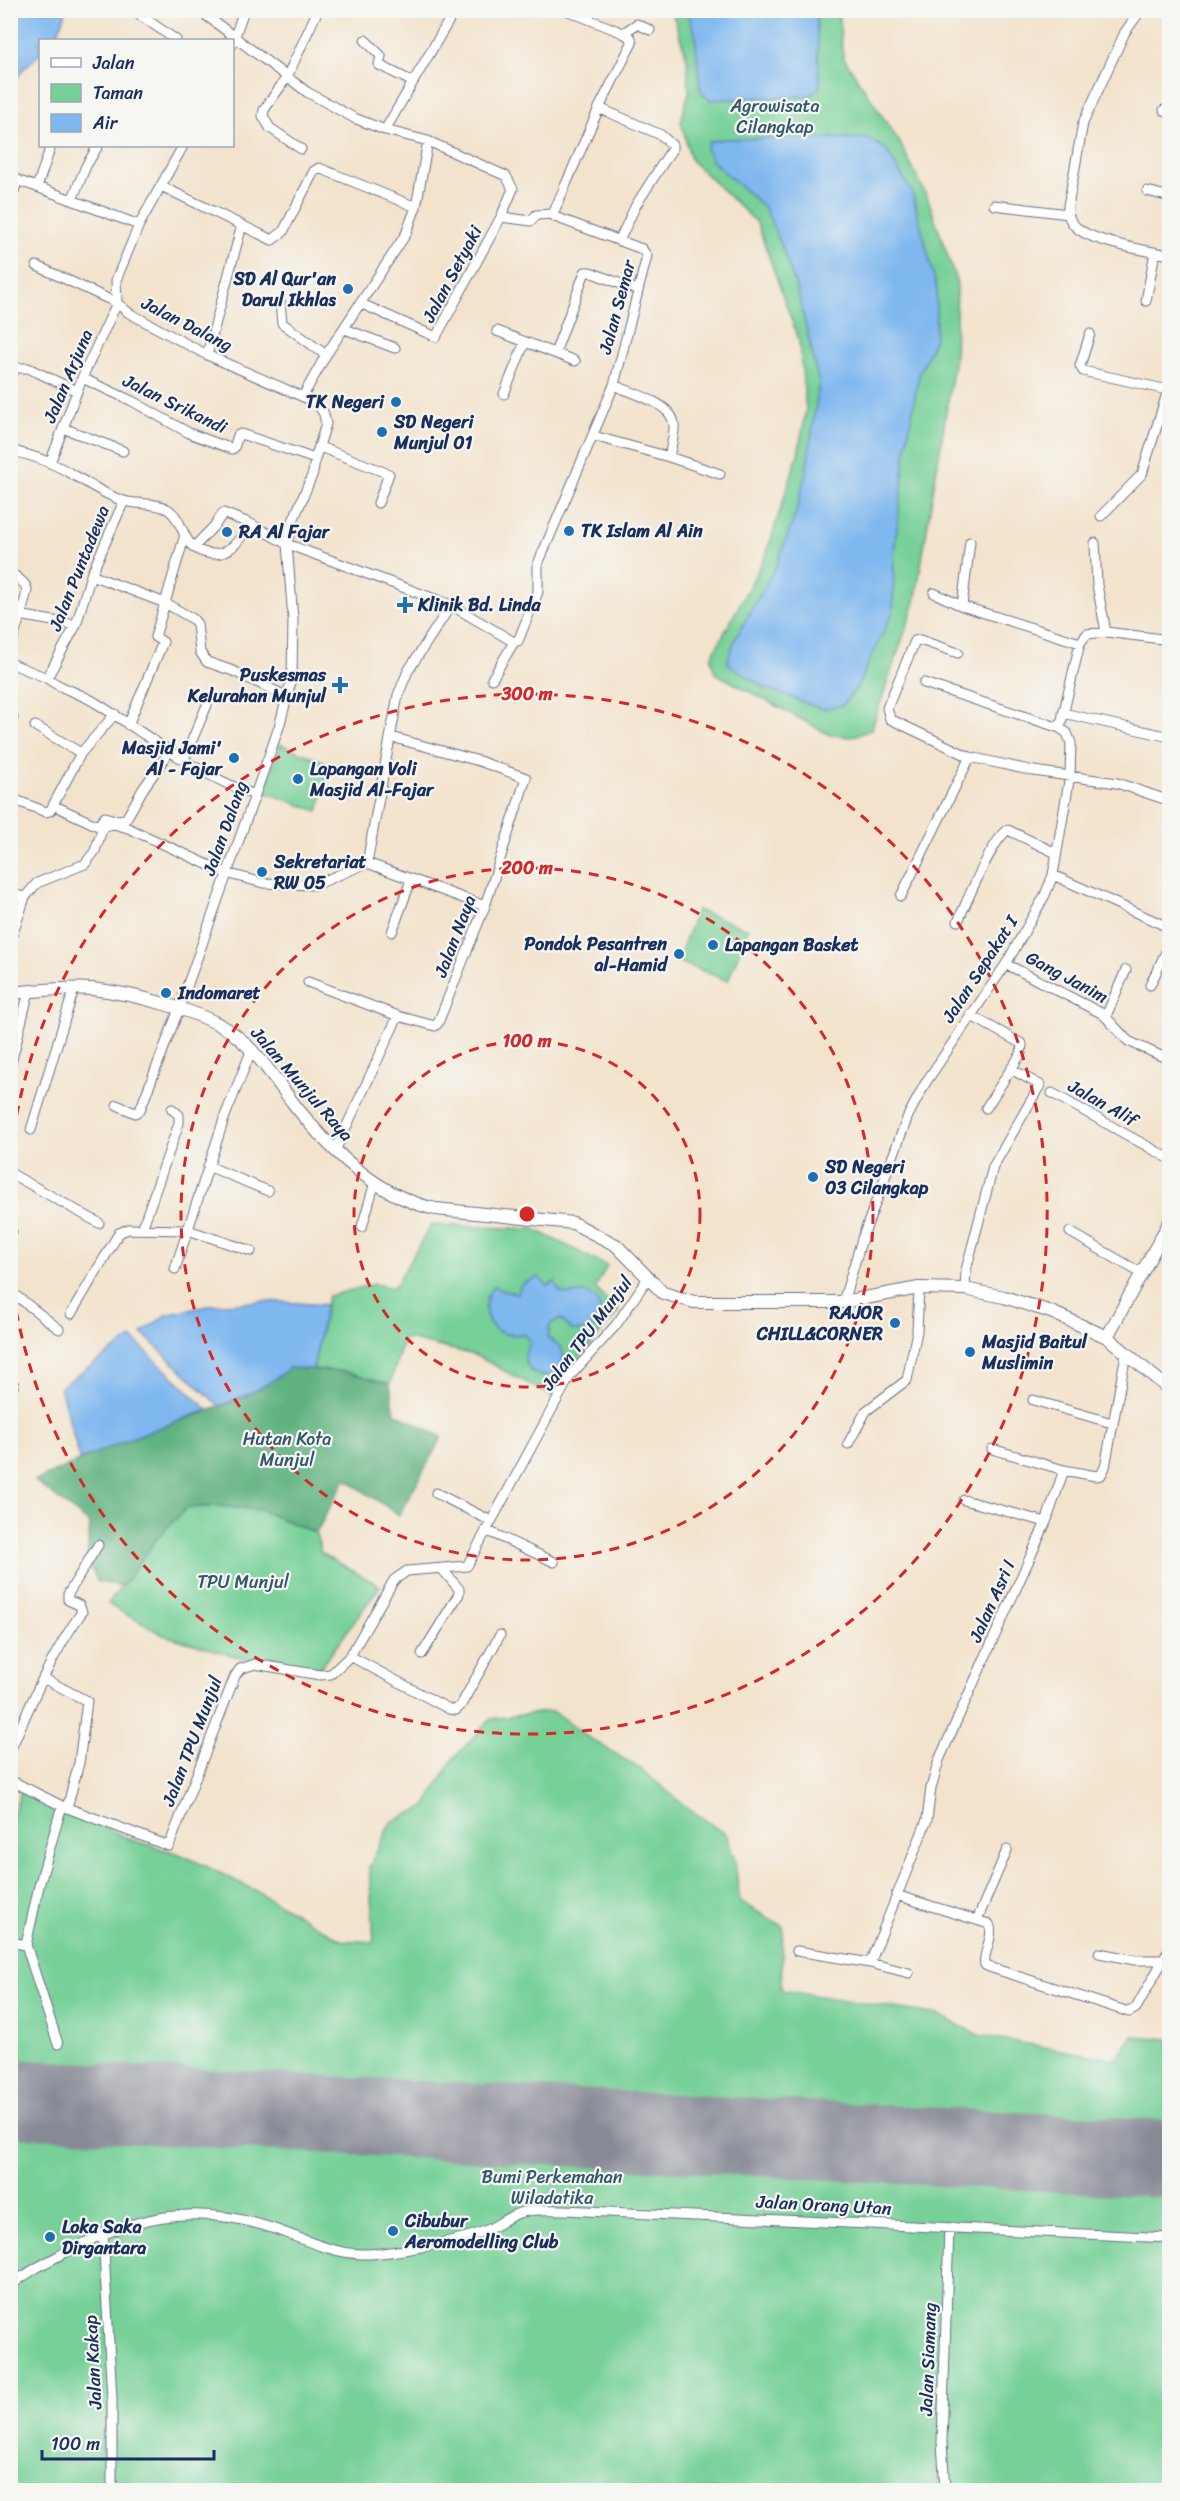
<svg xmlns="http://www.w3.org/2000/svg" width="1180" height="2501" viewBox="0 0 1180 2501" font-family="Sriracha,sans-serif">
  <style>
    .green { fill: #76d097; stroke: #48807a; stroke-width: 1.5 }
    .forest { fill: #60b280; stroke: #3e706f; stroke-width: 1.5 }
    .water { fill: #7fb7ef; stroke: #4d73a6; stroke-width: 1.5 }
    .lines { fill: none; stroke-linecap: round; stroke-linejoin: round }
    .runway { stroke: #878995; stroke-width: 78 }
    .minor-casing { stroke: #676e84; stroke-width: 11 }
    .tertiary-casing { stroke: #676e84; stroke-width: 14 }
    .minor { stroke: #fff; stroke-width: 9 }
    .tertiary { stroke: #fff; stroke-width: 12 }
    .ring { fill: none; stroke: #d62828; stroke-width: 3; stroke-dasharray: 10 8 }
    .poi-dot { fill: #1f6fb2; stroke: #f6f6f2; stroke-width: 2 }
    .labels { text-anchor: middle; dominant-baseline: central; stroke-width: 4.5; stroke-linejoin: round; paint-order: stroke }
    .park-label { font-size: 18px; fill: #32576c; stroke: #f6f6f2 }
    .street-label { font-size: 18px; fill: #1b2f5e; stroke: #f6f6f2 }
    .poi-label { font-size: 18px; font-weight: bold; fill: #1b2f5e; stroke: #f6f6f2; text-anchor: start }
    .centre { fill: #d62828; stroke: #f6f6f2; stroke-width: 3 }
    .ring-label { font-size: 18px; text-anchor: middle; font-weight: bold; fill: #d62828; stroke: #f6f6f2; stroke-width: 4.5; stroke-linejoin: round; paint-order: stroke }
  </style>
  <rect width="100%" height="100%" fill="#f6f6f2"/>
  <filter id="ink" filterUnits="userSpaceOnUse"><feTurbulence type="fractalNoise" baseFrequency=".0167" numOctaves="2"/><feDisplacementMap in="SourceGraphic" scale="12" xChannelSelector="R" yChannelSelector="G"/><feConvolveMatrix kernelMatrix="1 2 1 2 8 2 1 2 1" color-interpolation-filters="sRGB"/></filter>
  <filter id="wash" filterUnits="userSpaceOnUse"><feTurbulence type="fractalNoise" baseFrequency=".008" numOctaves="4" result="noise"/><feDisplacementMap in="SourceGraphic" scale="24" xChannelSelector="R" yChannelSelector="G"/><feGaussianBlur stdDeviation="1.35" result="paint"/><feColorMatrix in="noise" values="0 0 0 0 0 0 0 0 0 0 0 0 0 0 0 0 0 1.4 0 .05"/><feComposite in="paint" operator="in"/></filter>
  <g filter="url(#wash)">
    <rect width="100%" height="100%" fill="#f3e3cc"/>
    <!-- green -->
    <path class="green" d="M 672,11 L 838,11 L 843,57 L 900,143 L 928,199 L 957,283 L 955,358 L 915,602 L 871,730 L 851,737 L 830,735 L 715,673 L 711,658 L 766,555 L 798,454 L 806,410 L 799,341 L 757,223 L 691,160 L 681,121 L 689,92 L 687,59 Z
      M 280,744 L 332,765 L 318,811 L 264,792 Z
      M 697,910 L 748,929 L 728,981 L 677,961 Z
      M 431,1225 L 534,1229 L 607,1266 L 595,1288 L 619,1311 L 568,1371 L 559,1400 L 475,1355 L 404,1338 L 390,1384 L 347,1372 L 313,1369 L 328,1296 L 374,1284 L 394,1288 Z
      M 218,1506 L 260,1510 L 316,1533 L 321,1553 L 380,1586 L 319,1670 L 252,1661 L 163,1635 L 108,1604 L 157,1538 L 186,1508 Z
      M 553,1711 L 586,1736 L 642,1770 L 685,1806 L 726,1834 L 735,1861 L 740,1902 L 783,1926 L 781,1990 L 939,2015 L 978,2035 L 1116,2060 L 1133,2036 L 1169,2039 L 1169,2490 L 11,2490 L 10,1822 L 21,1792 L 61,1807 L 132,1840 L 177,1853 L 212,1869 L 260,1893 L 341,1940 L 374,1942 L 369,1867 L 391,1822 L 425,1807 L 453,1759 L 491,1719 Z"/>
    <!-- forest -->
    <path class="forest" d="M 289,1368 L 347,1372 L 390,1384 L 395,1413 L 442,1437 L 399,1515 L 345,1479 L 316,1533 L 260,1510 L 218,1506 L 186,1508 L 157,1538 L 123,1586 L 98,1582 L 87,1560 L 90,1524 L 35,1481 C 69,1465 104,1449 140,1435 C 191,1415 247,1404 289,1368 Z"/>
    <!-- water -->
    <path class="water" d="M 11,10 L 66,11 L 57,36 L 53,40 L 40,40 L 40,54 L 25,67 L 11,86 Z
      M 687,11 L 816,11 L 820,87 L 809,96 L 710,100 L 703,94 L 700,88 L 695,33 Z
      M 866,138 L 885,148 L 912,192 L 937,289 L 935,338 L 919,375 L 907,442 L 894,553 L 893,612 L 857,687 L 843,705 L 822,709 L 765,688 L 727,663 L 734,641 L 776,566 L 796,513 L 806,472 L 819,383 L 798,293 L 784,252 L 765,208 L 713,162 L 706,149 L 709,142 L 722,139 Z
      M 539,1277 L 547,1286 L 555,1282 C 557,1287 558,1291 563,1293 C 573,1297 582,1289 592,1296 C 606,1306 600,1324 586,1331 L 571,1330 L 561,1319 L 550,1324 L 548,1338 L 561,1347 L 564,1357 L 558,1371 C 537,1386 514,1362 531,1343 L 524,1334 C 518,1334 511,1336 505,1334 C 483,1327 480,1301 494,1286 L 503,1291 L 517,1293 L 522,1284 Z
      M 265,1301 L 326,1305 L 313,1369 L 289,1368 C 268,1386 246,1396 219,1406 L 142,1333 L 166,1315 L 212,1305 Z
      M 132,1338 L 208,1410 L 139,1435 L 80,1460 L 60,1387 Z"/>
    <g class="lines">
      <!-- runway -->
      <path class="runway" d="M 10,2098 L 1170,2159"/>
    </g>
  </g>
  <g filter="url(#ink)">
    <g class="lines">
      <!-- minor casing -->
      <g class="minor-casing">
        <path id="minor" d="M 133,10 L 176,40
          M 199,10 L 307,92 L 354,118 L 385,130
          M 436,10 L 450,17
          M 1141,10 L 1125,32 L 1083,123 L 1068,206 C 1068,215 1069,221 1076,227 C 1091,242 1147,251 1170,255
          M 623,33 L 637,24 L 650,30
          M 365,40 L 381,56 L 379,65 L 413,82
          M 232,45 L 244,10
          M 599,108 L 661,135 L 672,145 L 672,149 L 636,205 L 619,241
          M 1164,110 L 1170,112
          M 428,141 L 506,176 L 513,189 L 501,217 L 531,221 L 536,215 L 553,214
          M 51,146 L 37,187 L 139,225
          M 301,149 L 270,128 L 263,116 L 264,110 L 287,77 L 318,10
          M 10,178 L 37,187
          M 161,186 L 272,240 L 283,232 L 314,171 L 319,168 L 416,207
          M 1147,191 L 1170,197
          M 72,200 L 86,166 L 98,146
          M 10,201 L 18,180
          M 994,205 L 1068,214
          M 37,266 L 117,303 L 82,378 L 50,463
          M 1146,301 L 1155,252
          M 280,302 L 282,323 L 326,355
          M 362,304 L 436,337 L 501,217
          M 345,329 L 395,348
          M 497,331 L 575,361
          M 1090,334 L 1080,366 L 1083,371 L 1168,390 L 1142,474 L 1101,516
          M 555,353 L 585,272 L 590,272 L 637,290
          M 207,355 L 242,225
          M 10,376 L 16,368 L 28,368 L 77,391
          M 82,378 L 132,401 L 189,433 L 232,449 L 234,448 L 238,435 L 241,434 L 315,459
          M 614,385 C 631,393 672,403 674,424 C 675,434 671,446 669,457
          M 504,394 L 525,342
          M 303,396 L 326,355 L 406,234 L 416,207 L 428,141 L 385,130 L 455,10
          M 63,428 L 123,451
          M 594,436 L 669,457 L 720,474
          M 320,447 L 389,474 L 378,503
          M 10,450 C 24,454 38,457 50,463 C 75,473 98,493 124,501 C 138,505 157,502 169,510 C 187,523 179,550 212,554 C 230,555 242,538 249,523 L 287,544 L 451,605 L 514,642 L 518,641 L 538,592 L 538,564 L 614,385 L 647,256 L 642,249 L 555,217 L 553,214 L 599,108 L 632,43 L 631,38 L 623,33 L 566,10
          M 124,501 L 91,575 L 76,625 L 47,678 C 60,689 81,693 96,703 C 148,735 197,775 255,795
          M 1095,543 L 1097,585 L 1106,632
          M 194,547 L 215,525 L 223,513 L 249,523
          M 10,572 C 16,577 25,582 27,589 C 28,594 13,638 10,649
          M 91,575 L 165,603 L 193,619 L 197,624 L 200,652 L 207,662 L 233,671 L 286,696
          M 934,593 L 962,606 L 970,542
          M 962,606 L 1080,643
          M 19,615 L 76,625
          M 958,653 L 920,640 L 915,641 L 887,708 L 890,719 L 970,757
          M 10,663 L 47,678
          M 492,679 L 514,642
          M 924,683 L 1060,728
          M 1063,713 L 1170,737
          M 10,717 L 13,718
          M 128,725 L 163,642 L 155,637 L 184,538
          M 35,726 L 81,753
          M 184,759 L 207,705
          M 10,798 L 46,812 L 50,811 L 81,753 L 115,714
          M 53,805 L 98,826 L 105,817 L 115,820 L 126,819 L 143,789 L 169,752
          M 367,863 L 398,695 L 408,671 L 451,605
          M 367,863 L 485,906
          M 1053,875 L 1170,928
          M 10,894 L 25,897
          M 901,896 L 970,757 L 1034,771 L 1117,783 L 1170,801
          M 958,921 C 967,902 992,839 1008,830 L 1056,853
          M 392,932 L 411,880
          M 10,942 L 25,897 L 37,883 L 85,864 L 95,851 L 103,827 L 113,824 L 128,828 L 226,873 L 263,883 L 315,885 L 367,863
          M 1006,964 L 1103,1014 L 1128,1041 L 1170,1060
          M 308,982 L 398,1016 L 435,1026 L 438,1023 L 485,906 L 526,778 L 479,761 L 391,737
          M 1150,985 L 1170,944
          M 1106,1016 L 1126,970
          M 10,1068 L 29,991
          M 1052,1093 L 1170,1159
          M 117,1105 L 135,1113 L 140,1110 L 179,1009 L 255,795 L 279,727 L 292,678 L 293,619 L 287,544 L 293,521 L 313,473 L 315,459 L 326,424 L 324,414 L 317,403 L 207,355 L 129,313 L 117,303 L 116,280 L 139,225 L 183,146
          M 986,1108 L 1011,1069
          M 31,1130 L 74,989
          M 335,1151 L 398,1016
          M 208,1166 L 268,1191
          M 10,1173 L 99,1223
          M 362,1227 L 375,1182
          M 142,1229 L 179,1123 L 179,1115 L 172,1109
          M 10,1231 L 12,1232
          M 1070,1232 L 1141,1273
          M 175,1269 L 225,1116 L 252,1049
          M 965,1289 L 966,1270 L 993,1167 L 1040,1085 L 1011,1069 L 1021,1054 L 1022,1044 L 970,1015
          M 10,1291 L 59,1329
          M 843,1302 L 862,1239 L 908,1116 L 926,1082 L 1006,964 L 1045,895 L 1053,875 L 1070,775 L 1071,743 L 1067,733 L 1060,728 L 1080,643 L 1087,634 L 1106,632 L 1170,640
          M 71,1314 L 119,1233 L 128,1229 L 188,1230 L 251,1251
          M 10,1383 L 14,1385
          M 1033,1400 L 1112,1423
          M 848,1444 L 866,1411 L 907,1380 L 917,1331 L 919,1288
          M 992,1449 L 1064,1470
          M 436,1493 L 491,1521
          M 964,1500 L 1046,1522
          M 486,1530 L 554,1562
          M 422,1654 L 459,1594 L 459,1589 L 442,1569
          M 350,1656 L 449,1709 L 456,1710 L 461,1705 L 500,1635
          M 43,1678 L 87,1701 L 79,1763 L 67,1808
          M 10,1751 C 31,1703 51,1655 82,1612 L 79,1605 L 68,1600 L 68,1594 L 98,1545
          M 10,1780 L 62,1806 L 169,1846 L 235,1676 L 240,1669 L 255,1664 L 320,1675 L 331,1674 L 350,1656 L 394,1580 L 407,1571 L 467,1566 L 570,1376 L 616,1325 L 648,1278
          M 896,1895 L 989,1924 C 995,1937 982,1952 985,1965 L 989,1967 L 1129,2012 L 1136,2008 L 1170,1948
          M 977,1920 L 1007,1850
          M 10,1942 L 26,1945 L 58,2044
          M 26,1945 L 39,1886 L 61,1809
          M 797,1951 L 870,1963 L 909,1973
          M 1099,1953 L 1135,1960 L 1164,1960
          M 870,1963 L 927,1820 L 931,1788 L 939,1760 L 1046,1522 L 1064,1470 L 1096,1476 L 1101,1475 L 1105,1467 L 1126,1354
          M 103,2233 L 112,2399 L 112,2490
          M 10,2286 C 27,2272 45,2263 64,2253 C 132,2217 190,2203 265,2226 C 296,2235 328,2253 361,2254 C 386,2255 459,2241 482,2232 C 494,2228 503,2220 514,2215 C 529,2208 548,2210 564,2210 L 1170,2238
          M 945,2490 L 942,2442 L 949,2228"/>
      </g>
      <!-- tertiary casing -->
      <g class="tertiary-casing">
        <path id="tertiary" d="M 10,993 C 37,991 65,987 92,989 C 129,993 205,1011 234,1034 C 258,1053 275,1079 293,1103 C 329,1149 377,1197 436,1209 L 573,1223 L 616,1245 L 663,1293 L 694,1302 L 843,1302 L 919,1288 L 965,1289 L 1004,1297 L 1051,1312 L 1107,1337 L 1170,1390
          M 1107,1337 L 1170,1221"/>
      </g>
      <!-- minor -->
      <use href="#minor" class="minor"/>
      <!-- tertiary -->
      <use href="#tertiary" class="tertiary"/>
    </g>
  </g>
  <!-- distance rings -->
  <g class="ring">
    <circle cx="527" cy="1214" r="173"/>
    <circle cx="527" cy="1214" r="346"/>
    <path d="M11 1151A520 520 0 1 1 11 1277"/>
  </g>
  <!-- markers -->
  <g class="poi-dot">
    <circle cx="348" cy="289" r="6"/>
    <circle cx="396" cy="402" r="6"/>
    <circle cx="382" cy="432" r="6"/>
    <circle cx="569" cy="531" r="6"/>
    <circle cx="227" cy="532" r="6"/>
    <path d="M402 596h6v6h6v6h-6v6h-6v-6h-6v-6h6z"/>
    <path d="M337 676h6v6h6v6h-6v6h-6v-6h-6v-6h6z"/>
    <circle cx="234" cy="758" r="6"/>
    <circle cx="298" cy="779" r="6"/>
    <circle cx="262" cy="872" r="6"/>
    <circle cx="713" cy="945" r="6"/>
    <circle cx="679" cy="954" r="6"/>
    <circle cx="166" cy="993" r="6"/>
    <circle cx="813" cy="1177" r="6"/>
    <circle cx="895" cy="1323" r="6"/>
    <circle cx="970" cy="1352" r="6"/>
    <circle cx="393" cy="2231" r="6"/>
    <circle cx="50" cy="2237" r="6"/>
  </g>
  <g class="labels">
    <!-- park labels -->
    <g class="park-label">
      <text x="775" y="106">Agrowisata<tspan x="775" dy="21">Cilangkap</tspan></text>
      <text x="287" y="1439">Hutan Kota<tspan x="287" dy="21">Munjul</tspan></text>
      <text x="243" y="1582">TPU Munjul</text>
      <text x="552" y="2177">Bumi Perkemahan<tspan x="552" dy="21">Wiladatika</tspan></text>
    </g>
    <!-- street labels -->
    <g class="street-label">
      <text transform="translate(452 274) rotate(-62)">Jalan Setyaki</text>
      <text transform="translate(617 307) rotate(-75)">Jalan Semar</text>
      <text transform="translate(187 324) rotate(27)">Jalan Dalang</text>
      <text transform="translate(68 376) rotate(-67)">Jalan Arjuna</text>
      <text transform="translate(175 404) rotate(26)">Jalan Srikandi</text>
      <text transform="translate(79 568) rotate(-68)">Jalan Puntadewa</text>
      <text transform="translate(225 828) rotate(-70)">Jalan Dalang</text>
      <text transform="translate(455 936) rotate(-69)">Jalan Naya</text>
      <text transform="translate(980 969) rotate(-57)">Jalan Sepakat I</text>
      <text transform="translate(1067 977) rotate(28)">Gang Janim</text>
      <text transform="translate(302 1084) rotate(49)">Jalan Munjul Raya</text>
      <text transform="translate(1103 1103) rotate(29)">Jalan Alif</text>
      <text transform="translate(587 1333) rotate(-53)">Jalan TPU Munjul</text>
      <text transform="translate(992 1601) rotate(-66)">Jalan Asri I</text>
      <text transform="translate(192 1741) rotate(-69)">Jalan TPU Munjul</text>
      <text transform="translate(824 2205) rotate(3)">Jalan Orang Utan</text>
      <text transform="translate(928 2359) rotate(-88)">Jalan Siamang</text>
      <text transform="translate(93 2362) rotate(-93)">Jalan Kakap</text>
    </g>
    <!-- poi labels -->
    <g class="poi-label">
      <text x="336" y="279" text-anchor="end">SD Al Qur'an<tspan x="336" dy="21">Darul Ikhlas</tspan></text>
      <text x="384" y="402" text-anchor="end">TK Negeri</text>
      <text x="394" y="422">SD Negeri<tspan x="394" dy="21">Munjul 01</tspan></text>
      <text x="581" y="531">TK Islam Al Ain</text>
      <text x="239" y="532">RA Al Fajar</text>
      <text x="418" y="605">Klinik Bd. Linda</text>
      <text x="326" y="675" text-anchor="end">Puskesmas<tspan x="326" dy="21">Kelurahan Munjul</tspan></text>
      <text x="222" y="748" text-anchor="end">Masjid Jami'<tspan x="222" dy="21">Al - Fajar</tspan></text>
      <text x="310" y="769">Lapangan Voli<tspan x="310" dy="21">Masjid Al-Fajar</tspan></text>
      <text x="274" y="862">Sekretariat<tspan x="274" dy="21">RW 05</tspan></text>
      <text x="667" y="944" text-anchor="end">Pondok Pesantren<tspan x="667" dy="21">al-Hamid</tspan></text>
      <text x="725" y="945">Lapangan Basket</text>
      <text x="178" y="993">Indomaret</text>
      <text x="825" y="1167">SD Negeri<tspan x="825" dy="21">03 Cilangkap</tspan></text>
      <text x="883" y="1313" text-anchor="end">RAJOR<tspan x="883" dy="21">CHILL&amp;CORNER</tspan></text>
      <text x="982" y="1342">Masjid Baitul<tspan x="982" dy="21">Muslimin</tspan></text>
      <text x="405" y="2221">Cibubur<tspan x="405" dy="21">Aeromodelling Club</tspan></text>
      <text x="62" y="2227">Loka Saka<tspan x="62" dy="21">Dirgantara</tspan></text>
    </g>
  </g>
  <circle cx="527" cy="1214" r="9" class="centre"/>
  <g class="ring-label">
    <text x="527" y="700">300 m</text>
    <text x="527" y="874">200 m</text>
    <text x="527" y="1047">100 m</text>
  </g>
  <!-- margin -->
  <rect width="1180" height="2501" fill="none" stroke="#f6f6f2" stroke-width="36"/>
  <!-- legend -->
  <rect x="39" y="39" width="195" height="108" fill="#f6f6f2" stroke="#9ea6b7" stroke-width="1.5"/>
  <rect x="51" y="58" width="30" height="9" fill="#ffffff" stroke="#9ea6b7" stroke-width="1.5"/>
  <text x="93" y="69" font-size="18" fill="#1b2f5e">Jalan</text>
  <rect x="51" y="84" width="30" height="18" fill="#76d097" stroke="#9ea6b7" stroke-width="1.5"/>
  <text x="93" y="99" font-size="18" fill="#1b2f5e">Taman</text>
  <rect x="51" y="114" width="30" height="18" fill="#7fb7ef" stroke="#9ea6b7" stroke-width="1.5"/>
  <text x="93" y="129" font-size="18" fill="#1b2f5e">Air</text>
  <!-- scale -->
  <path d="M42 2450v9h172v-9" fill="none" stroke="#1b2f5e" stroke-width="3"/>
  <text x="51" y="2450" font-size="18" fill="#1b2f5e" stroke="#f6f6f2" stroke-width="4.5" paint-order="stroke">100 m</text>
</svg>
